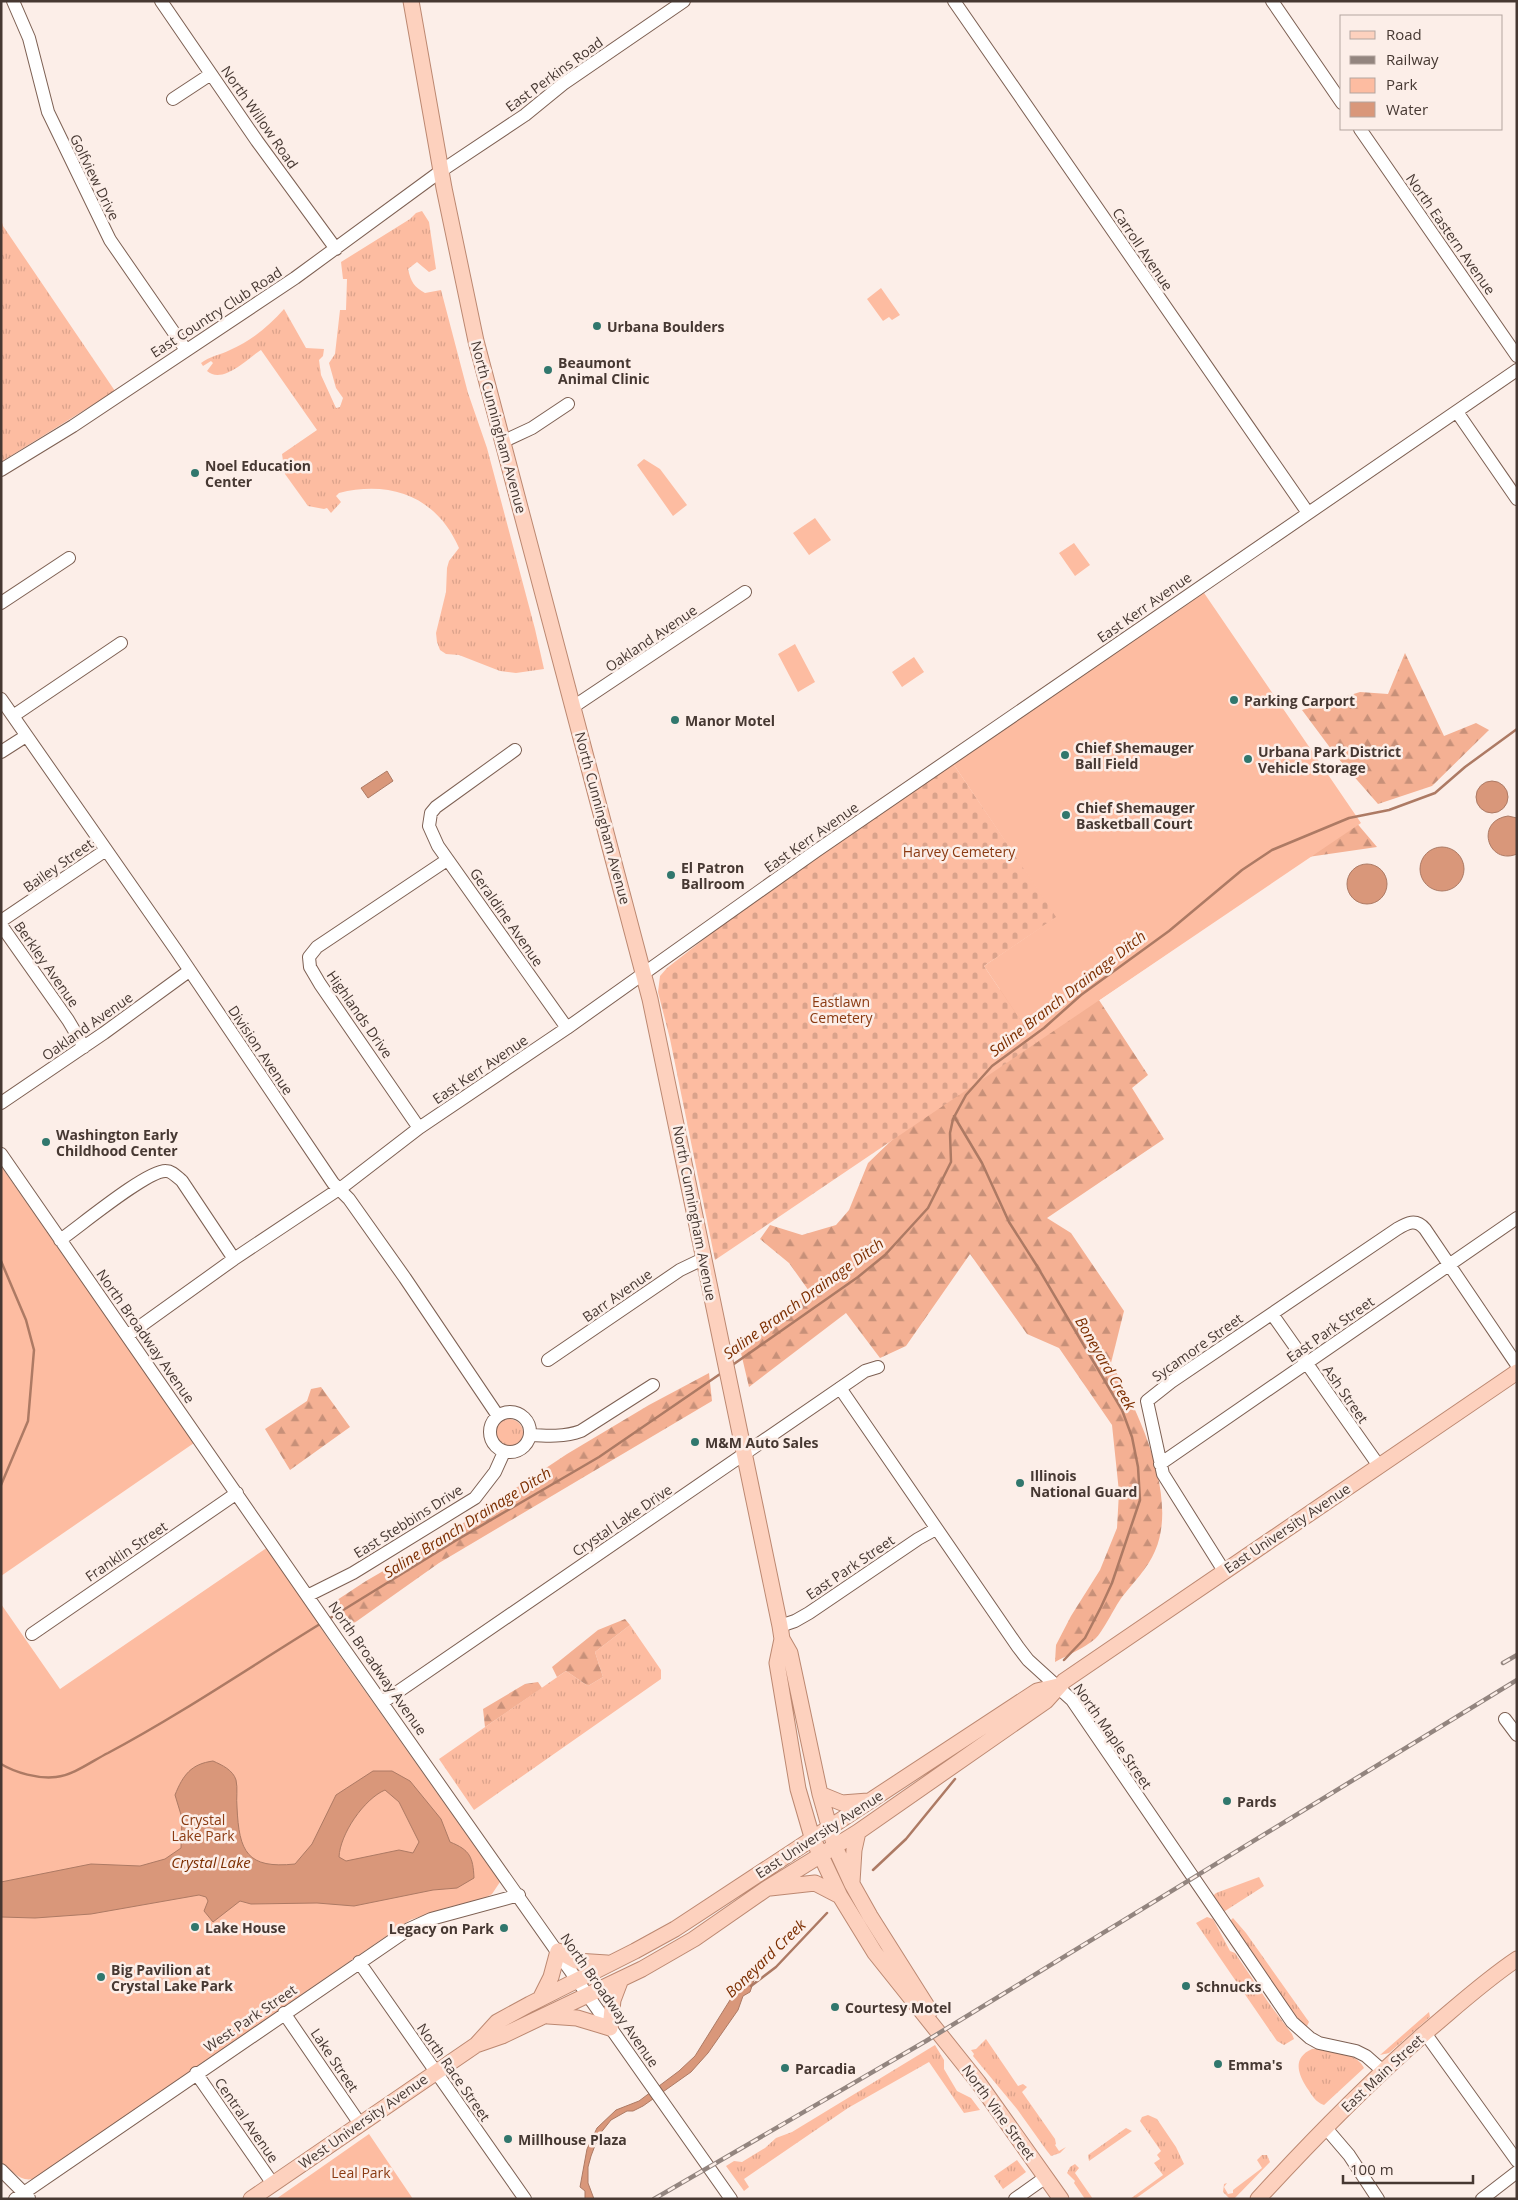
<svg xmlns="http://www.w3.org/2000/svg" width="1518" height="2200" viewBox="0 0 1518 2200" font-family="'Open Sans',sans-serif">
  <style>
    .grass { fill: url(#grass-tufts) }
    .forest { fill: url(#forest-firs) }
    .cemetery { fill: url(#cemetery-stones) }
    .park { fill: #fdbca1 }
    .water { fill: #d9977a; stroke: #ad7a64; fill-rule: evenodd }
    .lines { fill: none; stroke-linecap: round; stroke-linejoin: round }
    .stream { stroke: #ad7a64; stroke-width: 2.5 }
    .minor-casing { stroke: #7d6053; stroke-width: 14 }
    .major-casing { stroke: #bc8871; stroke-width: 17 }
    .minor { stroke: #fff; stroke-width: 12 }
    .major { stroke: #fdd1be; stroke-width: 15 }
    .rail-casing { stroke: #93857f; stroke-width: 4.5 }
    .rail { stroke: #fceee8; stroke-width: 2.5; stroke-dasharray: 8; stroke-linecap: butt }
    .poi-dot { fill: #31776d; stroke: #fceee8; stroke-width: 2 }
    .labels { text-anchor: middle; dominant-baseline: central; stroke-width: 5; stroke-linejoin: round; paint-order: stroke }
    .street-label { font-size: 14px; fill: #463832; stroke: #fceee8 }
    .poi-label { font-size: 14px; font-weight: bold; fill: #463832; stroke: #fceee8; text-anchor: start }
    .park-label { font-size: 14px; fill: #8a3a11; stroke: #fceee8 }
    .water-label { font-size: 15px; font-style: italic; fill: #7c2e00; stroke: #fceee8 }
  </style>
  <defs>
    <pattern id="grass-tufts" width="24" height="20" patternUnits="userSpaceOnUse" patternTransform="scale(1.25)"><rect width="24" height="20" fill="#fdbca1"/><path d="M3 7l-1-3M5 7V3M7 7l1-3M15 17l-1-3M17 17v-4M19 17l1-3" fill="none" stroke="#daa28b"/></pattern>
    <pattern id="forest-firs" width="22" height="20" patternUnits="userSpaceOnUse" patternTransform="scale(1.25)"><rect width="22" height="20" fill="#f4b093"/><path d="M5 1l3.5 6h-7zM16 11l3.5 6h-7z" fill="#c79079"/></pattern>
    <pattern id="cemetery-stones" width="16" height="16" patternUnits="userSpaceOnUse" patternTransform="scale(1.25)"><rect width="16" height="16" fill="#fdbca1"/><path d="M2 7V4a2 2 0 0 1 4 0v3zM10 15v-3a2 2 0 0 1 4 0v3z" fill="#daa28b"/></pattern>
  </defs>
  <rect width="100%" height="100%" fill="#fceee8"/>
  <!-- grass -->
  <path class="grass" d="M 422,211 L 429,222 L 436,269 L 429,272 L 417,262 L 408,269 C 411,282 414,287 425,293 L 441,290 L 468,393 L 487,448 L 535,629 L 544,669 L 516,673 L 500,671 L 459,655 L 446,654 L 440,650 L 437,642 L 436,633 L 446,592 L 447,568 L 449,561 L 459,548 C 437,497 391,480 339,493 L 336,496 L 341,502 L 331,513 L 327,508 L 324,509 L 308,506 L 285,474 L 282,454 L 317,430 L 261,350 C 248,358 223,385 207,371 L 213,363 L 211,361 L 203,366 L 201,363 C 210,356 220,355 230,350 C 251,341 269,326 284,309 L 306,348 L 324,349 L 323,356 L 319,360 L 321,375 L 336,408 L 340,407 L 343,398 L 336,388 L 329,363 L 335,354 L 340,310 L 346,310 L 347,279 L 343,279 L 341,262 L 410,219 L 416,213 Z
    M 1,219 L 3,226 L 115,391 L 1,462 Z
    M495 1433a14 14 0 1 1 28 0a14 14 0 1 1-28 0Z
    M 630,1625 L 661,1670 L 661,1679 L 474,1810 L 439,1759 L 566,1671 L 588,1686 L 603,1677 L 595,1652 Z
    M 1259,1877 L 1264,1886 L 1225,1911 L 1222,1911 L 1215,1902 L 1214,1895 L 1216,1893 Z
    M 1207,1917 L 1213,1919 L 1230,1951 L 1235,1953 L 1268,2002 L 1292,2034 L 1294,2039 L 1284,2045 L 1277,2041 L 1196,1923 Z
    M 1233,1918 L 1246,1933 L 1309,2022 L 1307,2026 L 1302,2028 L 1229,1922 Z
    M 1429,2012 L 1430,2017 L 1389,2053 L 1380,2055 Z
    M 986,2039 L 1018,2086 L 1023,2084 L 1027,2087 L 1022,2092 L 1055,2139 L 1056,2144 L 1055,2145 L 1059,2151 L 1066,2147 L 1060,2153 L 1051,2156 L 1047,2151 L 1017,2109 L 973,2056 L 974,2054 L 971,2050 L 976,2049 Z
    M 935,2045 L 944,2060 L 944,2069 L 957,2091 L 971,2098 L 980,2110 L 964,2113 L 929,2062 L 848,2108 L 744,2179 L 749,2187 L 744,2191 L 726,2166 L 734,2161 L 742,2162 L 765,2148 L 776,2138 L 792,2132 Z
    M 1312,2049 C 1326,2047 1358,2053 1364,2068 L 1324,2105 C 1315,2102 1312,2095 1307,2088 C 1298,2074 1292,2058 1312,2049 Z
    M 1148,2115 L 1157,2119 L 1176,2147 L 1184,2164 L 1135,2199 L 1130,2199 L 1163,2175 L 1154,2163 L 1160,2159 L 1157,2155 L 1161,2151 L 1140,2121 L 1142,2117 Z
    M 1126,2128 L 1132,2131 L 1089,2161 L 1088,2155 Z
    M 1262,2155 L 1267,2155 L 1270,2162 L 1234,2199 L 1229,2198 L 1223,2192 L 1224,2184 L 1227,2183 L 1224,2187 L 1228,2194 L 1233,2193 L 1233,2190 L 1262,2168 L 1257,2160 Z
    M 1017,2160 L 1026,2172 L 1003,2189 L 994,2176 Z
    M 1075,2164 L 1079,2168 L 1075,2173 L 1093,2199 L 1085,2199 L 1074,2183 L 1075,2181 L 1067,2173 L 1070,2167 Z"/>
  <!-- forest -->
  <path class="forest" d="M 1405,653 L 1444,736 L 1476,723 L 1489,730 L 1432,786 L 1378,804 L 1337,757 L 1302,710 L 1360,692 L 1388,694 Z
    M 1344,808 L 1377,847 L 1308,857 L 1099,1000 L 1148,1075 L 1132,1088 L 1164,1139 L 1047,1218 L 1071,1233 L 1124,1311 L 1111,1363 C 1138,1410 1179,1497 1155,1551 C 1148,1568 1133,1583 1122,1597 C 1114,1608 1103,1632 1095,1639 C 1084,1648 1068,1655 1055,1662 L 1056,1645 L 1071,1616 L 1100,1570 L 1117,1528 L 1119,1492 L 1112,1425 L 1059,1348 L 1027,1334 L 970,1254 L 906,1346 L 880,1358 L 846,1313 L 749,1387 L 741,1353 L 809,1291 L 789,1263 L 760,1239 L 770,1225 L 802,1235 L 836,1225 L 849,1210 L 868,1163 L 946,1088 L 993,1022 L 1002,979 Z
    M 709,1373 L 712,1401 L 439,1563 L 350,1626 L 331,1604 L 366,1581 L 445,1535 L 567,1454 L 649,1405 Z
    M 321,1387 L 350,1427 L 290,1470 L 265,1429 L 307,1401 L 311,1389 Z
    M 625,1619 L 630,1625 L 595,1652 L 603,1677 L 588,1686 L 566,1671 L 557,1677 L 552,1667 L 598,1630 Z
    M 538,1682 L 542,1688 L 485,1727 L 483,1709 L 525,1684 Z"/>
  <!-- cemetery -->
  <path class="cemetery" d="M 950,759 L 1057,917 L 984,966 L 1036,1043 L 715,1260 L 670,1039 L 658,992 L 660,976 L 667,968 L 722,925 Z"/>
  <!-- park -->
  <path class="park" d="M 881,288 L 900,315 L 892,320 L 889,317 L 883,321 L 867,299 Z
    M 644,459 L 660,469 L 687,505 L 673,516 L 637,465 Z
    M 815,518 L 831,540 L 809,555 L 793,533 Z
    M 1074,543 L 1090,565 L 1075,576 L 1059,553 Z
    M 1200,587 L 1361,823 L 1036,1043 L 984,966 L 1056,917 L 950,759 Z
    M 795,644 L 815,682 L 798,692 L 778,654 Z
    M 914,657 L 924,672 L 902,687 L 892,672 Z
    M 1,1166 L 194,1443 L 1,1576 Z
    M 268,1547 L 331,1643 L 500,1882 L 492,1894 L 483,1899 L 449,1907 L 410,1920 L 35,2178 C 22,2184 11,2170 1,2162 L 1,1604 L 60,1689 Z
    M 369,2134 L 413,2199 L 276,2199 Z"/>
  <!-- water -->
  <path class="water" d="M 387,771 L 393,781 L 368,798 L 361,788 Z
    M1476 797a16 16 0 1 1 32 0a16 16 0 1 1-32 0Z
    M 1508,816 L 1517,818 L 1517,854 C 1488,866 1474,821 1508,816 Z
    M1420 869a22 22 0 1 1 44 0a22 22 0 1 1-44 0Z
    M1347 884a20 20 0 1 1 40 0a20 20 0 1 1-40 0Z
    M 213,1761 C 222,1765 233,1770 236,1780 C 238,1788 236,1799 237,1807 C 239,1852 247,1869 295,1864 L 312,1844 L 336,1795 L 373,1771 L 392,1771 L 410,1781 L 441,1819 L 450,1842 C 470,1850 473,1857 474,1878 L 457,1888 L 433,1890 L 354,1906 L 317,1903 L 251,1904 L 240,1901 L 213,1922 L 204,1911 L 208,1901 L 206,1897 L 199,1895 L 91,1914 L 35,1918 L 1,1917 L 1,1882 L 91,1864 L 140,1866 L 165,1859 L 181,1848 L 182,1818 L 175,1795 C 183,1775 191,1764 213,1761 ZM 385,1790 L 399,1802 L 419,1842 L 413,1853 L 399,1850 L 346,1861 L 339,1857 C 340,1834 364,1799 385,1790 Z
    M 754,1980 L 750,1992 L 743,1996 L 738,2010 L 708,2053 L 691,2072 L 643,2106 L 633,2111 L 627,2111 L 611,2120 L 599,2135 L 591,2156 L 588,2167 L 588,2183 L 594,2199 L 585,2199 L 585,2191 L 580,2187 L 587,2149 L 597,2128 L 616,2110 L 639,2101 L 679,2071 L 695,2056 L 735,1992 Z"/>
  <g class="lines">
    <!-- stream -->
    <path class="stream" d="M 954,1116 L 982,1163 L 1009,1222 L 1037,1266 L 1122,1410 L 1132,1437 L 1138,1467 L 1140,1500 L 1112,1583 L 1101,1607 L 1085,1638 L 1064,1660
      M 1,1261 L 26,1320 L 34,1350 L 28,1421 L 1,1485
      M 731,1366 L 858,1277 L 885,1255 L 928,1208 L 951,1162 L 950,1133 L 953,1119 L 966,1095 L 992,1066 L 1044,1028 L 1081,995 L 1169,931 L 1242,870 L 1272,850 L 1349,818 L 1389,810 L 1435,793 L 1465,767 L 1517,729
      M 327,1620 L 455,1541 L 599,1457 L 723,1372
      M 1,1764 C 16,1773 38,1779 56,1777 C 74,1775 92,1761 108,1753 C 181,1714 250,1667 320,1624
      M 873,1870 L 906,1839 L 955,1779
      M 751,1986 L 776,1967 L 827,1913"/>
    <!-- minor casing -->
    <g class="minor-casing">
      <path id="minor" d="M 13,1 L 29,38 L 48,112 L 110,240 L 186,350
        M 161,1 L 257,141 L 336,249
        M 954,1 L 1308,513
        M 1272,1 L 1342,103
        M 173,99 L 211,74
        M 1360,129 L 1517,356
        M 1457,412 L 1517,499
        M 502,442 L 532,428 L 568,404
        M 1,470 L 73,426 L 295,278 L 441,171 L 525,115 L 563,84 L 684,1
        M 1,603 L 69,558
        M 1,699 L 176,950 L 333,1183 L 349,1199 L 405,1278 L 498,1416
        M 573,707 L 745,592
        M 13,716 L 121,643
        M 515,750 L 436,807 L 431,813 L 429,826 L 438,846 L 567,1028
        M 1,752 L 26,736
        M 1,921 L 106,850
        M 1,925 L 68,1020 L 84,1047
        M 1,1103 L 104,1033 L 189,971
        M 419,1128 L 320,984 L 310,967 L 309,957 L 317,947 L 447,860
        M 1,1154 L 337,1639 L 731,2199
        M 60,1240 C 79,1227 147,1170 166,1171 C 172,1171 177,1177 182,1181 L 234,1259
        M 1272,1314 L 1379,1466
        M 128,1335 L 234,1259 L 345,1185 L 419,1128 L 567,1028 L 816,851 L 1517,370
        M 548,1360 L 680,1270 L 705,1258
        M 840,1388 L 1018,1647 L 1028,1660 L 1072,1700 L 1292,2022 L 1310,2038 L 1319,2043 L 1356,2051 L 1366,2056 L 1383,2071
        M490 1432a20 20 0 1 1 40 0a20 20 0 1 1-40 0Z
        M 530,1435 C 547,1436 565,1437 581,1431 L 653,1385
        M 1160,1464 L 1517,1218
        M 1224,1571 L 1163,1474 L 1147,1401 L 1171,1382 L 1397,1229 C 1407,1223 1416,1218 1425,1229 L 1517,1365
        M 309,1595 L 353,1573 L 475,1498 L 495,1472 L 504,1452
        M 780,1626 L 795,1621 L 809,1613 L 918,1539 L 936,1529
        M 32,1634 L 237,1493
        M 383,1702 L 865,1371 L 878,1367
        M 1505,1719 L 1517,1735
        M 359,1962 L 525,2199
        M 284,2013 L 360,2124
        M 1425,2033 L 1517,2161
        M 196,2073 L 273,2184
        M 1325,2127 L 1349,2155 L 1378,2199
        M 1,2170 L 29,2198
        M 15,2199 L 409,1929 L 431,1919 L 519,1895
        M 1015,2199 L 1046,2177
        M 1482,2199 L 1517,2172"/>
    </g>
    <!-- major casing -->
    <g class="major-casing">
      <path id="major" d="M 411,1 L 444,188 L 476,341 L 650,999 L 780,1626 L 782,1639 L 777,1663 L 798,1789 L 812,1837 L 840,1896 L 875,1953 L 978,2082 L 1061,2199
        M 782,1639 L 790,1653 L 820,1794 L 835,1847 L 852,1884 L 870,1916 L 930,2011
        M 820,1794 L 842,1803 L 868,1801
        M 852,1882 L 854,1850 L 858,1832
        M 770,1888 L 815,1883 L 840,1896
        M 540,1999 L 551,1977 L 558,1951 L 576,1961 L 607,1963
        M 548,2016 L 577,2018 L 610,2028 L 613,2000 L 621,1979
        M 477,2044 L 497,2022 L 530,2004 L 635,1951 L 675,1929 L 1037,1691 L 1058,1686
        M 251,2199 L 476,2045 L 502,2036 L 642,1969 L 694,1939 L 766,1889 L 858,1832 L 1046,1701 L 1064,1681 L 1517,1372
        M 1258,2199 C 1311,2141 1366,2085 1425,2033 C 1455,2008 1484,1981 1517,1959"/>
    </g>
    <!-- minor -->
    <use href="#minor" class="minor"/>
    <!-- major -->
    <use href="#major" class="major"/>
    <!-- rail casing -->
    <g class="rail-casing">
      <path id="rail" d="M 1503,1663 L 1517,1655
        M 654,2199 L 926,2041 L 1517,1680"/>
    </g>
    <!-- rail -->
    <use href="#rail" class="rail"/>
  </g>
  <!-- markers -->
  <g class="poi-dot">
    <circle cx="597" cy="326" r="5"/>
    <circle cx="548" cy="370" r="5"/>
    <circle cx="195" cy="473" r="5"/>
    <circle cx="1234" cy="700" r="5"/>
    <circle cx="675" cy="720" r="5"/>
    <circle cx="1065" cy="755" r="5"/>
    <circle cx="1248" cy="759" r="5"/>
    <circle cx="1066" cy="815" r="5"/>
    <circle cx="671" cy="875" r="5"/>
    <circle cx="46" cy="1142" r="5"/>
    <circle cx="695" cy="1442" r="5"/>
    <circle cx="1020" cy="1483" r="5"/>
    <circle cx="1227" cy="1801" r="5"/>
    <circle cx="195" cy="1927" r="5"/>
    <circle cx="504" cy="1928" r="5"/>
    <circle cx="101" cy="1977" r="5"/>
    <circle cx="1186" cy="1986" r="5"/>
    <circle cx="835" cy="2007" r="5"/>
    <circle cx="1218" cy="2064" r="5"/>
    <circle cx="785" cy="2068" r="5"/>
    <circle cx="508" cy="2139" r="5"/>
  </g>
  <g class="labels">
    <!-- street labels -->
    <g class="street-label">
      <text transform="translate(554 74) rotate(-36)">East Perkins Road</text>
      <text transform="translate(260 117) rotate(55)">North Willow Road</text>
      <text transform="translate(95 177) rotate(64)">Golfview Drive</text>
      <text transform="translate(1451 234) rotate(55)">North Eastern Avenue</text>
      <text transform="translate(1143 249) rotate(56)">Carroll Avenue</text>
      <text transform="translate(216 312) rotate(-33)">East Country Club Road</text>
      <text transform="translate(499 427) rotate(75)">North Cunningham Avenue</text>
      <text transform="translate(1144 607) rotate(-35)">East Kerr Avenue</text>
      <text transform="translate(651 638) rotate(-34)">Oakland Avenue</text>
      <text transform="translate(603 818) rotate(75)">North Cunningham Avenue</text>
      <text transform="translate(811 837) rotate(-35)">East Kerr Avenue</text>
      <text transform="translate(58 865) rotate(-35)">Bailey Street</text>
      <text transform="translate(507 917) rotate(55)">Geraldine Avenue</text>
      <text transform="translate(47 964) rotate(55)">Berkley Avenue</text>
      <text transform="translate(360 1014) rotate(55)">Highlands Drive</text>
      <text transform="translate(87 1026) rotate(-35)">Oakland Avenue</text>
      <text transform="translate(261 1050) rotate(56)">Division Avenue</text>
      <text transform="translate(480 1069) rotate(-34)">East Kerr Avenue</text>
      <text transform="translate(695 1213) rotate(79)">North Cunningham Avenue</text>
      <text transform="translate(617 1295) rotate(-35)">Barr Avenue</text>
      <text transform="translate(1330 1329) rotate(-35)">East Park Street</text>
      <text transform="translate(146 1336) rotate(55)">North Broadway Avenue</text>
      <text transform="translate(1197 1347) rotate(-35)">Sycamore Street</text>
      <text transform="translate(1346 1394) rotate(55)">Ash Street</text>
      <text transform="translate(622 1520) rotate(-34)">Crystal Lake Drive</text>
      <text transform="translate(408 1521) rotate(-32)">East Stebbins Drive</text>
      <text transform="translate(1287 1528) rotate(-34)">East University Avenue</text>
      <text transform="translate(126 1551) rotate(-34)">Franklin Street</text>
      <text transform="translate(850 1567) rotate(-34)">East Park Street</text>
      <text transform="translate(378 1668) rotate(55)">North Broadway Avenue</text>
      <text transform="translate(1113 1736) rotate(55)">North Maple Street</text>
      <text transform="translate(819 1834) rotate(-33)">East University Avenue</text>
      <text transform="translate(610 2000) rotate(55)">North Broadway Avenue</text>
      <text transform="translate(250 2018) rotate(-34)">West Park Street</text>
      <text transform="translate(335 2060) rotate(56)">Lake Street</text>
      <text transform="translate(454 2072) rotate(55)">North Race Street</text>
      <text transform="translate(1382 2073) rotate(-43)">East Main Street</text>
      <text transform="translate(999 2112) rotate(54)">North Vine Street</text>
      <text transform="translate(247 2120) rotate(55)">Central Avenue</text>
      <text transform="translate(363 2121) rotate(-35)">West University Avenue</text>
    </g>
    <!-- poi labels -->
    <g class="poi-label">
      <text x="607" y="326">Urbana Boulders</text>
      <text x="558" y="362">Beaumont<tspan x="558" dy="16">Animal Clinic</tspan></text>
      <text x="205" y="465">Noel Education<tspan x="205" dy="16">Center</tspan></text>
      <text x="1244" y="700">Parking Carport</text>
      <text x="685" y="720">Manor Motel</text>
      <text x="1075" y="747">Chief Shemauger<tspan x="1075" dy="16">Ball Field</tspan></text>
      <text x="1258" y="751">Urbana Park District<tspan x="1258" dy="16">Vehicle Storage</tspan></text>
      <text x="1076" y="807">Chief Shemauger<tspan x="1076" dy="16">Basketball Court</tspan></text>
      <text x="681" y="867">El Patron<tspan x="681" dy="16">Ballroom</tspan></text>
      <text x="56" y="1134">Washington Early<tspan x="56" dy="16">Childhood Center</tspan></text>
      <text x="705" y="1442">M&amp;M Auto Sales</text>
      <text x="1030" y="1475">Illinois<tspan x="1030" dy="16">National Guard</tspan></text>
      <text x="1237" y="1801">Pards</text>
      <text x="205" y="1927">Lake House</text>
      <text x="494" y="1928" text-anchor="end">Legacy on Park</text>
      <text x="111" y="1969">Big Pavilion at<tspan x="111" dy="16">Crystal Lake Park</tspan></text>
      <text x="1196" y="1986">Schnucks</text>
      <text x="845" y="2007">Courtesy Motel</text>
      <text x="1228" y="2064">Emma's</text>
      <text x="795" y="2068">Parcadia</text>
      <text x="518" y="2139">Millhouse Plaza</text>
    </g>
    <!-- park labels -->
    <g class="park-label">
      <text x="959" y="851">Harvey Cemetery</text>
      <text x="841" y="1001">Eastlawn<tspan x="841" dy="16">Cemetery</tspan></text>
      <text x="203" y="1819">Crystal<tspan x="203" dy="16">Lake Park</tspan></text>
      <text x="361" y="2172">Leal Park</text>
    </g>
    <!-- water labels -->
    <g class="water-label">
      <text transform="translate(1067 993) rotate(-38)">Saline Branch Drainage Ditch</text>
      <text transform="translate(803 1298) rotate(-36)">Saline Branch Drainage Ditch</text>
      <text transform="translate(1106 1363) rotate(60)">Boneyard Creek</text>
      <text transform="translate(467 1522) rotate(-32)">Saline Branch Drainage Ditch</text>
      <text x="211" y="1862">Crystal Lake</text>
      <text transform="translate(765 1958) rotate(-44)">Boneyard Creek</text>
    </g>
  </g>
  <!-- border -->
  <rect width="1518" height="2200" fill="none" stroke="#463832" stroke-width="5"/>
  <!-- legend -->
  <rect x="1340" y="15" width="162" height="115" fill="#fceee8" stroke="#b3a59f"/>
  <rect x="1350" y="31" width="25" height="8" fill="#fdd1be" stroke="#b3a59f"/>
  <text x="1386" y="40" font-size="15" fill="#463832">Road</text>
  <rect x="1350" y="56" width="25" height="8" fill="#93857f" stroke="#b3a59f"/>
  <text x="1386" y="65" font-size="15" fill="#463832">Railway</text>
  <rect x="1350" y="78" width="25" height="15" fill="#fdbca1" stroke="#b3a59f"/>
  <text x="1386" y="90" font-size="15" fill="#463832">Park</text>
  <rect x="1350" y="102" width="25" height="15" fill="#d9977a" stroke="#b3a59f"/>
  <text x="1386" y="115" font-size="15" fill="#463832">Water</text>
  <!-- scale -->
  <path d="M1343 2175v8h130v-8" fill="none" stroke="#463832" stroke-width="2.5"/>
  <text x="1350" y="2175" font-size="15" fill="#463832" stroke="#fceee8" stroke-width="4" paint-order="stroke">100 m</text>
</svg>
